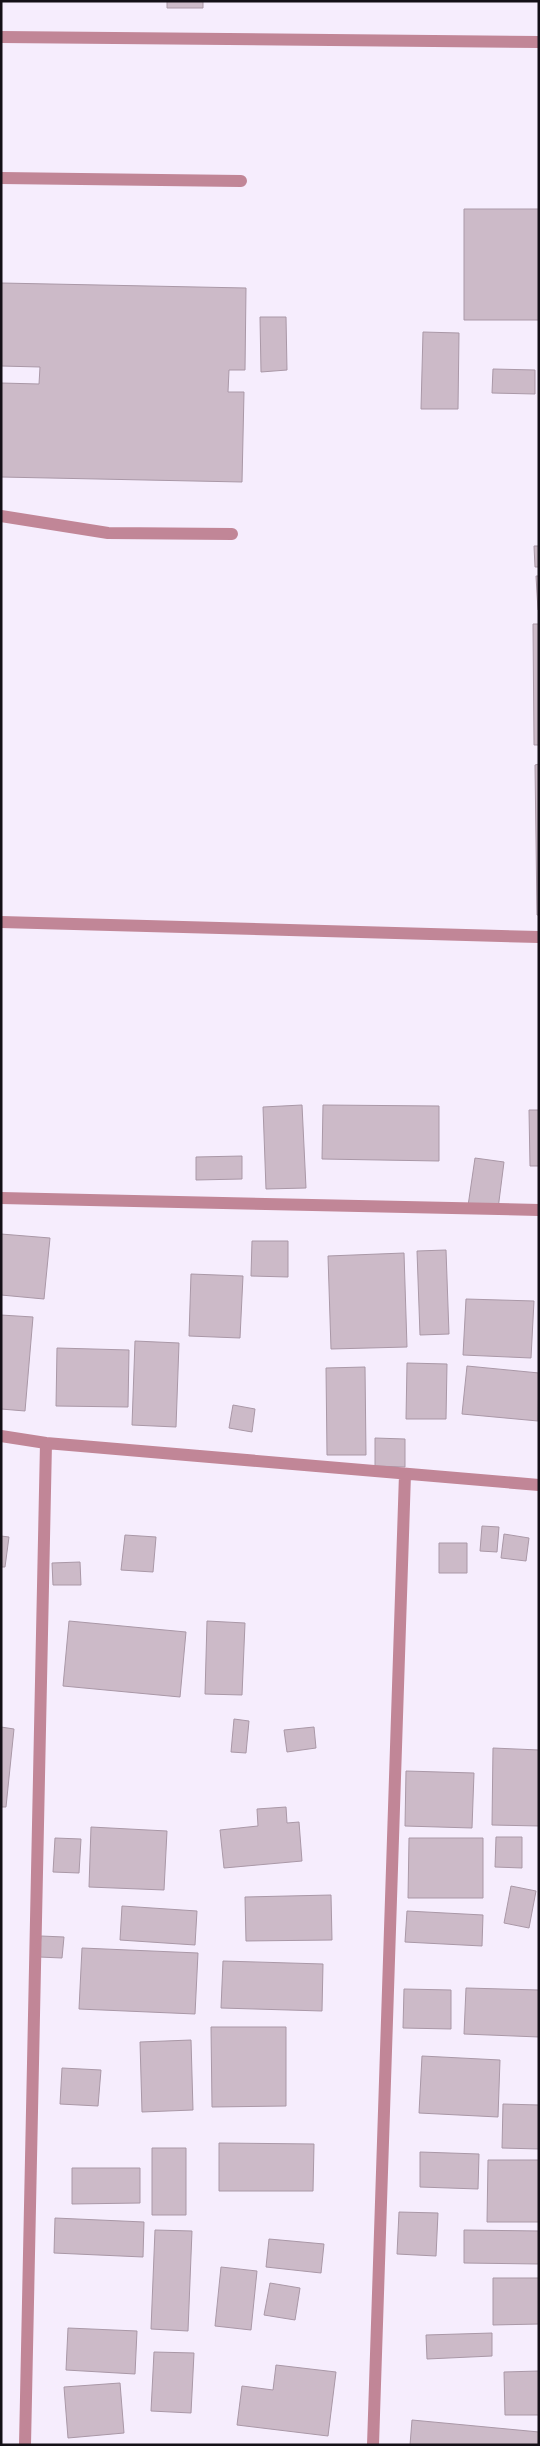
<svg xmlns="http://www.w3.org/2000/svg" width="540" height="2446" viewBox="0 0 540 2446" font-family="'Sofia Sans Condensed',sans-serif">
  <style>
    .building { fill: #ccbac8; stroke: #aa98a7 }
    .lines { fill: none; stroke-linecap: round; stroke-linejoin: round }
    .minor { stroke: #c18697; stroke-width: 12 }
  </style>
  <rect width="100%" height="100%" fill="#f6edfd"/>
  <!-- building -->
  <path class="building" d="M 167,1 L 203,1 L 203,8 L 167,8 Z
    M 464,209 L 539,209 L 539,320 L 464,320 Z
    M 1,283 L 246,288 L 245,370 L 229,370 L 228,392 L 244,392 L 242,482 L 1,477 L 1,383 L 39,384 L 40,367 L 1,366 Z
    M 260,317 L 286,317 L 287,370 L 261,372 Z
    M 423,332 L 459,333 L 458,409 L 421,409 Z
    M 493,369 L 535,370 L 535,394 L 492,393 Z
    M 534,546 L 539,546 L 539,567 L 535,567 Z
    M 536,576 L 539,576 L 539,610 L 538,610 Z
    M 533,624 L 539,624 L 539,745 L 534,745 Z
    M 539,764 L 539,915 L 537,915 L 535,765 Z
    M 302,1105 L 306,1188 L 266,1189 L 263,1107 Z
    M 323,1105 L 439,1106 L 439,1161 L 322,1159 Z
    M 529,1110 L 539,1110 L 539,1166 L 530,1166 Z
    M 242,1156 L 242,1179 L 196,1180 L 196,1157 Z
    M 475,1158 L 504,1162 L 498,1209 L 468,1206 Z
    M 1,1234 L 50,1238 L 44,1299 L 1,1295 Z
    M 252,1241 L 288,1241 L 288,1277 L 251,1276 Z
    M 446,1250 L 449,1334 L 420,1335 L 417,1251 Z
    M 404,1253 L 407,1347 L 331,1349 L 328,1256 Z
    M 191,1274 L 243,1276 L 240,1338 L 189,1336 Z
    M 466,1299 L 534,1301 L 531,1358 L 463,1355 Z
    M 1,1315 L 33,1317 L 25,1411 L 1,1409 Z
    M 135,1341 L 179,1343 L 176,1427 L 132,1425 Z
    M 57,1348 L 129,1350 L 128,1407 L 56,1406 Z
    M 407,1363 L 447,1364 L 446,1419 L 406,1419 Z
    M 467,1366 L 539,1373 L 538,1421 L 462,1414 Z
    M 365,1367 L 366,1455 L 327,1455 L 326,1368 Z
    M 233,1405 L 255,1409 L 252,1432 L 229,1428 Z
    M 375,1438 L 405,1439 L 405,1467 L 375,1466 Z
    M 482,1526 L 499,1527 L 497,1552 L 480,1551 Z
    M 504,1534 L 529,1538 L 526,1561 L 501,1558 Z
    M 125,1535 L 156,1537 L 153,1572 L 121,1570 Z
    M 1,1536 L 9,1537 L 5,1567 L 1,1567 Z
    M 439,1543 L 467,1543 L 467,1573 L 439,1573 Z
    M 80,1562 L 81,1585 L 53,1585 L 52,1563 Z
    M 69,1621 L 186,1632 L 180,1697 L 63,1686 Z
    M 207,1621 L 245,1623 L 242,1695 L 205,1694 Z
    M 234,1719 L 249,1721 L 246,1753 L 231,1752 Z
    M 1,1727 L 14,1729 L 6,1807 L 1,1807 Z
    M 314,1727 L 316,1748 L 287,1752 L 284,1730 Z
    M 493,1748 L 539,1750 L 539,1826 L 492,1825 Z
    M 406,1771 L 474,1773 L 472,1828 L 405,1826 Z
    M 286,1807 L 287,1823 L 299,1822 L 302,1861 L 224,1868 L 220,1830 L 258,1826 L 257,1809 Z
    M 91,1827 L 167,1831 L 164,1890 L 89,1887 Z
    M 496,1837 L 522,1837 L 522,1868 L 495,1867 Z
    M 55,1838 L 81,1839 L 79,1873 L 53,1872 Z
    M 409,1838 L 483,1838 L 483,1898 L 408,1898 Z
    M 511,1886 L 536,1891 L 529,1928 L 504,1923 Z
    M 331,1895 L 332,1940 L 246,1941 L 245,1897 Z
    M 122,1906 L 197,1911 L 195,1945 L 120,1940 Z
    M 407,1911 L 483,1915 L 482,1946 L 405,1942 Z
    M 41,1936 L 64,1937 L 62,1958 L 39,1957 Z
    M 82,1948 L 198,1953 L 195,2014 L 79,2009 Z
    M 223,1961 L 323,1964 L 322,2011 L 221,2008 Z
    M 466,1988 L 539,1990 L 539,2037 L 464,2034 Z
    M 404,1989 L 451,1990 L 451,2029 L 403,2028 Z
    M 211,2027 L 286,2027 L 286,2106 L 212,2107 Z
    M 191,2040 L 193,2110 L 142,2112 L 140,2042 Z
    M 422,2056 L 500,2060 L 498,2117 L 419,2113 Z
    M 62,2068 L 101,2070 L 98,2106 L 60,2104 Z
    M 503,2104 L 539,2105 L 539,2149 L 502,2148 Z
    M 219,2143 L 314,2144 L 313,2191 L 219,2191 Z
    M 152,2148 L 186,2148 L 186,2215 L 152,2215 Z
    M 420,2152 L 479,2154 L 478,2189 L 420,2187 Z
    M 488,2160 L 539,2160 L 539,2222 L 487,2222 Z
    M 72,2168 L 140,2168 L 140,2203 L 72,2204 Z
    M 399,2212 L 438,2213 L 436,2256 L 397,2254 Z
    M 55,2218 L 144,2222 L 143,2257 L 54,2253 Z
    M 155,2230 L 192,2231 L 188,2331 L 151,2329 Z
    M 464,2230 L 539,2231 L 539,2264 L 464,2263 Z
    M 269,2239 L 324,2244 L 321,2273 L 266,2267 Z
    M 221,2267 L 257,2271 L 251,2330 L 215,2326 Z
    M 493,2278 L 539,2278 L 539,2324 L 493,2325 Z
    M 270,2283 L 300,2288 L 295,2320 L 264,2315 Z
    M 68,2328 L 137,2331 L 135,2374 L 66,2370 Z
    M 492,2333 L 492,2356 L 427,2359 L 426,2335 Z
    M 154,2352 L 194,2353 L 191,2413 L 151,2411 Z
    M 276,2365 L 336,2372 L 328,2436 L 237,2425 L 242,2386 L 273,2390 Z
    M 539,2371 L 539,2415 L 505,2415 L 504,2372 Z
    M 120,2383 L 124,2433 L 68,2438 L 64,2387 Z
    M 412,2420 L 539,2432 L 538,2445 L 410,2445 Z"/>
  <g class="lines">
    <!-- minor -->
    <path class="minor" d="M 1,37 L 539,42
      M 1,178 L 241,181
      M 1,516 L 108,533 L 232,534
      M 1,922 L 539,937
      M 1,1198 L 539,1210
      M 1,1436 L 46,1443 L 539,1485
      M 25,2445 L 46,1443
      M 373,2445 L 405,1474"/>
  </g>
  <!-- border -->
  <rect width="540" height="2446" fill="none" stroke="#141017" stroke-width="5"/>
</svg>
